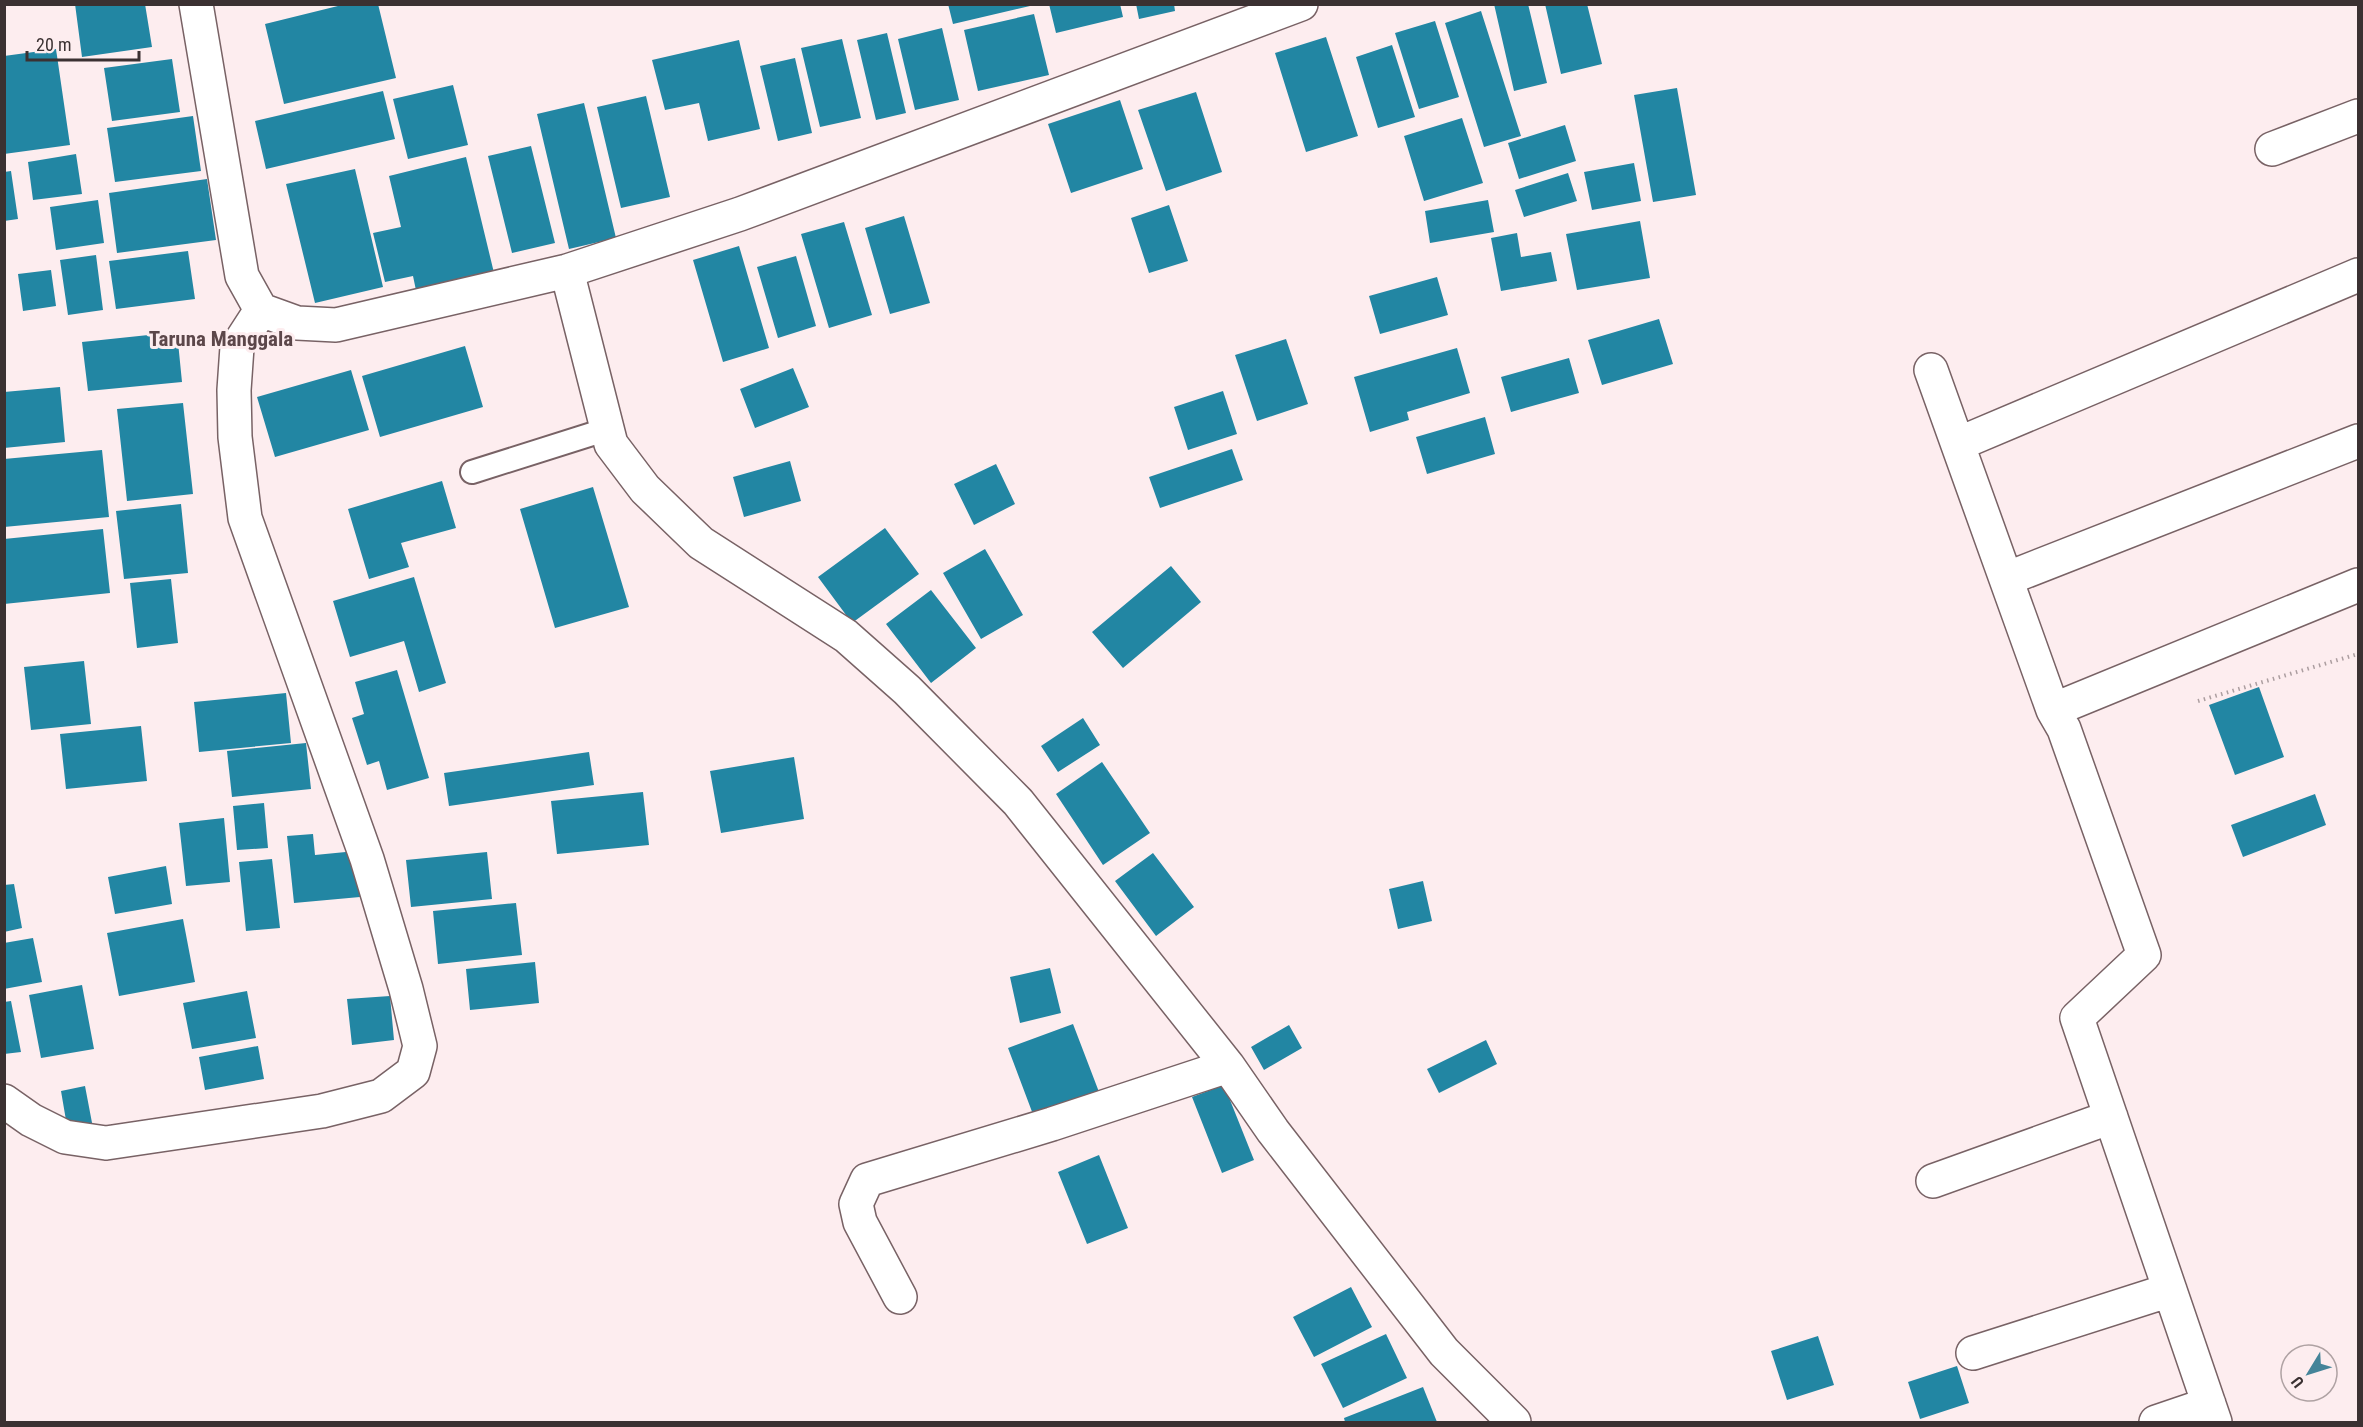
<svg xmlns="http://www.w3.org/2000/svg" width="2363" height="1427" viewBox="0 0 2363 1427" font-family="'Roboto Condensed',sans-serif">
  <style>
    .building { fill: #2286a3 }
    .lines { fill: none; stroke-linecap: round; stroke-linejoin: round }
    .lane-casing { stroke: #786265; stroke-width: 26 }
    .street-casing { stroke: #786265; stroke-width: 36 }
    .path { stroke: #ac9ea0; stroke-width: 4; stroke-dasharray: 1.5 4.5; stroke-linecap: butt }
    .lane { stroke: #fff; stroke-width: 22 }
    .street { stroke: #fff; stroke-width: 33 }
    .labels { text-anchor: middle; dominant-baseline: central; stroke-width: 6; stroke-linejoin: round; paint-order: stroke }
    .quarter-label { font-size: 21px; font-weight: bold; fill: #5c474a; stroke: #fdedef }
  </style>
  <rect width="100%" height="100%" fill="#fdedef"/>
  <!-- building -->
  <path class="building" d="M 75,4 L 145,4 L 152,47 L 82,57 Z
    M 346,4 L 378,4 L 396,78 L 284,104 L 265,24 Z
    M 948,4 L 1029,4 L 1030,6 L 953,24 Z
    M 1049,4 L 1120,4 L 1123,17 L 1056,33 Z
    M 1136,4 L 1174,4 L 1175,11 L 1139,19 Z
    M 1494,4 L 1528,4 L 1547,83 L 1514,91 Z
    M 1545,4 L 1587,4 L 1602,64 L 1561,74 Z
    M 1481,11 L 1521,136 L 1484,147 L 1445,23 Z
    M 1034,14 L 1049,75 L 978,91 L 964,30 Z
    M 1435,21 L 1459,97 L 1419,109 L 1395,33 Z
    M 942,28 L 959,100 L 915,110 L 898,39 Z
    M 887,33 L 906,113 L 876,120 L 857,40 Z
    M 1326,37 L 1358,136 L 1306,152 L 1275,53 Z
    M 842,39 L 861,118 L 820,127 L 801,48 Z
    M 739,40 L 760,129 L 708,141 L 699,103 L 665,110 L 652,60 Z
    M 1392,45 L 1415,117 L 1378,128 L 1356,57 Z
    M 56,49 L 70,145 L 4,154 L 4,56 Z
    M 795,58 L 812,133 L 778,141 L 760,66 Z
    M 172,59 L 180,112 L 112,121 L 104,68 Z
    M 453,85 L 468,145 L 408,159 L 393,99 Z
    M 1677,88 L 1696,195 L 1653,202 L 1634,95 Z
    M 383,91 L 395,139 L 266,169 L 255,121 Z
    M 1196,92 L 1222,172 L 1166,191 L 1138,110 Z
    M 646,96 L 670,197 L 621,208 L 597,107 Z
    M 1120,100 L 1143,169 L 1071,193 L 1048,124 Z
    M 584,103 L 616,238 L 569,249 L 537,114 Z
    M 193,116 L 201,171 L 115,182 L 107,128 Z
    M 1462,118 L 1483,183 L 1424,201 L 1404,136 Z
    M 1565,125 L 1576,161 L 1519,179 L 1508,143 Z
    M 531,146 L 555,243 L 512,253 L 488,156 Z
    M 76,154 L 82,194 L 33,200 L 28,162 Z
    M 466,157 L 495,277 L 417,295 L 413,276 L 385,282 L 373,233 L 401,227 L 389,176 Z
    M 1634,163 L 1641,201 L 1592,210 L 1584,172 Z
    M 355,169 L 383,287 L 315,303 L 286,184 Z
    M 11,171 L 18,219 L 4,221 L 4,172 Z
    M 1568,173 L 1577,201 L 1524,217 L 1515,190 Z
    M 207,179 L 216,240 L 117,253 L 109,193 Z
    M 98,200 L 104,243 L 56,250 L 50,207 Z
    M 1488,200 L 1494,232 L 1430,243 L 1425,211 Z
    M 1169,205 L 1188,261 L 1149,273 L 1131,218 Z
    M 904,216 L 930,303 L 890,314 L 865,228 Z
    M 1640,221 L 1650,278 L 1577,290 L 1566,234 Z
    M 844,222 L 872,315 L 829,328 L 801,234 Z
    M 1517,233 L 1521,257 L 1551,252 L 1557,281 L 1501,291 L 1491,238 Z
    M 739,246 L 769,348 L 723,362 L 693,260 Z
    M 188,251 L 195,299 L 116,309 L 109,261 Z
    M 96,255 L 103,310 L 68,315 L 60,260 Z
    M 796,256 L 816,326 L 778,338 L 757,267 Z
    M 51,270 L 56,306 L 23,311 L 18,274 Z
    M 1437,277 L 1448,315 L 1380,334 L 1369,296 Z
    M 1659,319 L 1673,364 L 1602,385 L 1588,340 Z
    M 177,332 L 182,382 L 88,391 L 82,342 Z
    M 1286,339 L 1308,404 L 1257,421 L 1235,355 Z
    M 465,346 L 483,407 L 380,437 L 362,376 Z
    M 1457,348 L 1470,393 L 1407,412 L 1409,420 L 1370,432 L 1354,377 Z
    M 1569,358 L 1579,393 L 1511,412 L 1501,377 Z
    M 793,368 L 809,407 L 755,428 L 740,389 Z
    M 351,370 L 369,430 L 275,457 L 257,397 Z
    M 60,387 L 65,442 L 4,448 L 4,392 Z
    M 1223,391 L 1237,434 L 1188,450 L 1174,407 Z
    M 183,403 L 193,494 L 127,501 L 117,409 Z
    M 1485,417 L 1495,454 L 1427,474 L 1416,437 Z
    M 1232,449 L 1243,480 L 1160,508 L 1149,477 Z
    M 102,450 L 109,517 L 4,527 L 4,459 Z
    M 790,461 L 801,501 L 744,517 L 733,477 Z
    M 996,464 L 1015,504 L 974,525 L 954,484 Z
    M 442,481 L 456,528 L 401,543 L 409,567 L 369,579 L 348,509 Z
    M 593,487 L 629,607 L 555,628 L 520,509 Z
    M 181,504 L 188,573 L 124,579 L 116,511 Z
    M 885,528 L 919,574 L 852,623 L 818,577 Z
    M 103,529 L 110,593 L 4,604 L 4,539 Z
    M 985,549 L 1023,615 L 981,639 L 943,573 Z
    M 1171,566 L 1201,602 L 1123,668 L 1092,632 Z
    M 414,577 L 446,683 L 419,692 L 404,641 L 350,657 L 333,601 Z
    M 171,579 L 178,643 L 137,648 L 130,583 Z
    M 931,590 L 976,648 L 931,683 L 886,624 Z
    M 84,661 L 91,724 L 31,730 L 24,667 Z
    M 397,670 L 429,778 L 387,790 L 379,761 L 367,765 L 352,718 L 364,714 L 355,682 Z
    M 2259,687 L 2284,757 L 2235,775 L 2209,705 Z
    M 286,693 L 291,743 L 199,752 L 194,702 Z
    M 1083,718 L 1100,745 L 1058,772 L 1041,746 Z
    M 141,726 L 147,781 L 66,789 L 60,734 Z
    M 306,743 L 311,789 L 232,797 L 227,751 Z
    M 589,752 L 594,785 L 449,806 L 444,773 Z
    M 794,757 L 804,819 L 721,833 L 710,771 Z
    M 1102,762 L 1150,833 L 1103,865 L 1056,794 Z
    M 643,792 L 649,845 L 557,854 L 551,801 Z
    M 2315,794 L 2326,825 L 2243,857 L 2231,825 Z
    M 264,803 L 268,848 L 237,850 L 233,806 Z
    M 224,818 L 230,882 L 186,886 L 179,823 Z
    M 313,834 L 315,855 L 356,851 L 360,897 L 294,903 L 287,836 Z
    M 487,852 L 492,899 L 411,907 L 406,860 Z
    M 1153,853 L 1194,907 L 1156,936 L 1115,881 Z
    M 272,859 L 280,928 L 246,931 L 239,862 Z
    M 166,866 L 172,904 L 115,914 L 108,877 Z
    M 1423,881 L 1432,921 L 1398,929 L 1389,889 Z
    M 14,884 L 22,928 L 4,932 L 4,885 Z
    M 516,903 L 522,955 L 438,964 L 433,911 Z
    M 183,919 L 195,982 L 119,996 L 107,933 Z
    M 33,938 L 42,982 L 4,989 L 4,943 Z
    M 535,962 L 539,1003 L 470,1010 L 466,969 Z
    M 1050,968 L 1061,1013 L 1020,1023 L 1010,977 Z
    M 82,985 L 94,1049 L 41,1058 L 29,995 Z
    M 247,991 L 256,1038 L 192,1049 L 183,1003 Z
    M 390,996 L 394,1040 L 352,1045 L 347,999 Z
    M 11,1001 L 21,1052 L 4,1054 L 4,1002 Z
    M 1073,1024 L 1099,1092 L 1034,1117 L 1008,1048 Z
    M 1289,1025 L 1302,1048 L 1264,1070 L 1251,1047 Z
    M 1486,1040 L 1497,1064 L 1439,1093 L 1427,1069 Z
    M 258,1046 L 264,1079 L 205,1090 L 199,1057 Z
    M 1224,1085 L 1254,1160 L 1222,1173 L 1192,1097 Z
    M 85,1086 L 93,1128 L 68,1132 L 61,1091 Z
    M 1099,1155 L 1128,1228 L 1087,1244 L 1058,1172 Z
    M 1351,1287 L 1372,1327 L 1314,1357 L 1293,1317 Z
    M 1386,1334 L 1407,1378 L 1343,1408 L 1321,1364 Z
    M 1818,1336 L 1834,1385 L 1787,1400 L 1771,1351 Z
    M 1957,1366 L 1969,1403 L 1920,1419 L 1908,1382 Z
    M 1423,1387 L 1437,1422 L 1345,1422 L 1344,1418 Z"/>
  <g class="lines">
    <!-- lane casing -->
    <g class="lane-casing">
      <path id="lane" d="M 472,472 L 608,429"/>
    </g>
    <!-- street casing -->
    <g class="street-casing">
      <path id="street" d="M 196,4 L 242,276 L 261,310 L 297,323 L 336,325 L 567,271 L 740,214 L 1301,4
        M 2272,149 L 2358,116
        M 567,271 L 611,444 L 645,489 L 701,543 L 846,636 L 907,690 L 1018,802 L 1228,1066 L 1273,1131 L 1444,1352 L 1514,1422
        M 1931,370 L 2053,710 L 2358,585
        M 1958,444 L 2358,275
        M 2006,579 L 2358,441
        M 2053,710 L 2064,729 L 2144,955 L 2077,1018 L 2215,1422
        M 4,1101 L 31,1120 L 65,1137 L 106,1143 L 322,1111 L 381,1096 L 413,1072 L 420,1046 L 406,989 L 367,859 L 245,518 L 235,437 L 234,390 L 237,347 L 261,310
        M 1933,1181 L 2111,1117
        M 900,1297 L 860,1222 L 856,1204 L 867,1180 L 1052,1124 L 1228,1066
        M 1973,1353 L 2170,1290
        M 2156,1422 L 2209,1404"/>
    </g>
    <!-- path -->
    <path class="path" d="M 2198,701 L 2358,654"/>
    <!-- lane -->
    <use href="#lane" class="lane"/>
    <!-- street -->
    <use href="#street" class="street"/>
  </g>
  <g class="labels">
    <!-- quarter labels -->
    <g class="quarter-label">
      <text x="221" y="339">Taruna Manggala</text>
    </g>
  </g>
  <!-- border -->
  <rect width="2363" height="1427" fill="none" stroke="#3b3132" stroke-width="12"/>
  <!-- north arrow -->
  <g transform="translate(2309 1373) rotate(232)"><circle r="28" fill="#fdedef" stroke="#afa2a3" stroke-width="1.5"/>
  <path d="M0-4.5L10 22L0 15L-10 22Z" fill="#458499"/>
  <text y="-9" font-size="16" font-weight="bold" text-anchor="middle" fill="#3b3132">U</text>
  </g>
  <!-- scale -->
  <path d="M27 51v9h112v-9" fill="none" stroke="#3b3132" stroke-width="3"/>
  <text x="36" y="51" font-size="18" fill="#3b3132" stroke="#fdedef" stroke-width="4.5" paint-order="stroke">20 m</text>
</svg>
